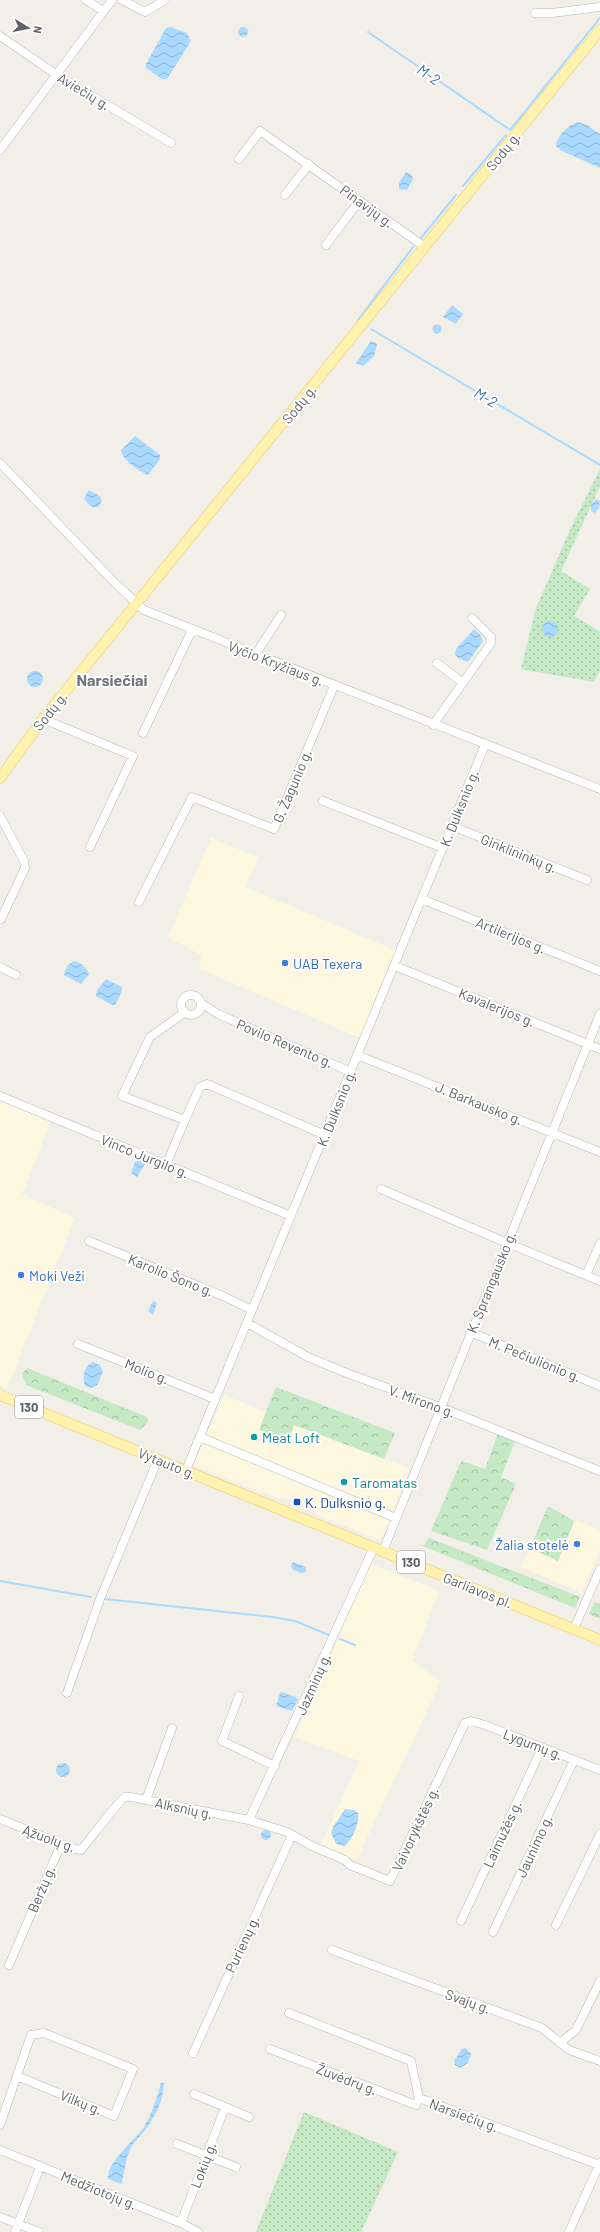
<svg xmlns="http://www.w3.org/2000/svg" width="600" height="2232" viewBox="0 0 600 2232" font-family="Barlow,sans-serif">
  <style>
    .commercial { fill: #fef7e0 }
    .grass { fill: url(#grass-dots) }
    .forest { fill: url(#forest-crowns) }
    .water { fill: url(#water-waves) }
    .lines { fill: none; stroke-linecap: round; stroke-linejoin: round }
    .stream { stroke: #aadaff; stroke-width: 2 }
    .minor-casing { stroke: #b5b8bc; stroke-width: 9 }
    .major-casing { stroke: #f2c960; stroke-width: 11 }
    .minor { stroke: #fff; stroke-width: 8 }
    .major { stroke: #fff2af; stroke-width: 10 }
    .shop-dot { fill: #3f7fe0; stroke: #fff; stroke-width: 1.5 }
    .culture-dot { fill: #0f9aa8; stroke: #fff; stroke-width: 1.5 }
    .transit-dot { fill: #1a4fb4; stroke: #fff; stroke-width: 1.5 }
    .labels { text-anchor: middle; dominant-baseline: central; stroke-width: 4; stroke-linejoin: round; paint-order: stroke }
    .shield { fill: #fff; stroke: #8f9295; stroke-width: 1 }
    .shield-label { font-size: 13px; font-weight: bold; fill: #5f6368 }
    .street-label { font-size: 14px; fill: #5f6368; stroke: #fff }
    .shop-label { font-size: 14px; fill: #366cbe; stroke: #fff; text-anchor: start }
    .culture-label { font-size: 14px; fill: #0d838f; stroke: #fff; text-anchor: start }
    .transit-label { font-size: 14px; fill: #164399; stroke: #fff; text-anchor: start }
    .water-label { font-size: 15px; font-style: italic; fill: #4174aa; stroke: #fff }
    .quarter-label { font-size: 16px; font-weight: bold; fill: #70757a; stroke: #fff }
  </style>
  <defs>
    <pattern id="grass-dots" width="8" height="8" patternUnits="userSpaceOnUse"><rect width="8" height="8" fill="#c5e8c5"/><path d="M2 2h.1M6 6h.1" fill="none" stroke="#a3c0a4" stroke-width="1.8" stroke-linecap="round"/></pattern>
    <pattern id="forest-crowns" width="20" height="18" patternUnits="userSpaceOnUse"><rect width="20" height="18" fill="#c5e8c5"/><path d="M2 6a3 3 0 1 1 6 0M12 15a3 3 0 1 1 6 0" fill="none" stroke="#a3c0a4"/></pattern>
    <pattern id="water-waves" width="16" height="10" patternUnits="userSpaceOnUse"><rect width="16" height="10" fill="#aadaff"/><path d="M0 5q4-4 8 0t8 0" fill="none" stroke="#8eb4d2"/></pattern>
  </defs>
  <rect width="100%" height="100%" fill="#f1efe8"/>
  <!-- commercial -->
  <path class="commercial" d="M 211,838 L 258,857 L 246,887 L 397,951 L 360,1038 L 200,969 L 201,955 L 168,937 Z
    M 0,1096 L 52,1118 L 22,1194 L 75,1218 L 7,1389 L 0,1386 Z
    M 224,1395 L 266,1412 L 259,1430 L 287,1442 L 294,1425 L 410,1468 L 389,1521 L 389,1526 L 382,1536 L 379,1539 L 372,1537 L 318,1515 L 308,1507 L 288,1499 L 277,1498 L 194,1465 Z
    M 576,1520 L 600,1530 L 600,1549 L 582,1593 L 521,1567 L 529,1549 L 558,1561 Z
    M 371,1564 L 439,1591 L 412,1661 L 441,1681 L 357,1859 L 355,1860 L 320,1847 L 359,1761 L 294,1737 Z"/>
  <!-- grass -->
  <path class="grass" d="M 600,469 L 600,486 L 561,571 L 590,589 L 574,616 L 600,632 L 600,670 L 594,682 L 521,669 L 536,608 L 570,530 Z
    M 304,2112 L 398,2152 L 361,2232 L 256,2232 Z"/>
  <!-- forest -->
  <path class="forest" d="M 27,1368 L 147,1417 L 148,1422 L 140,1430 L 26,1385 L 22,1374 Z
    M 276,1387 L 395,1433 L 384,1459 L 294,1425 L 288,1442 L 259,1430 Z
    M 498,1433 L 515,1441 L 501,1477 L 516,1484 L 487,1550 L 431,1531 L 461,1461 L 485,1469 Z
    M 548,1506 L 574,1521 L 558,1561 L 530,1548 Z
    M 429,1538 L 580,1597 L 575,1608 L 423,1546 Z
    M 595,1602 L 600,1604 L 600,1619 L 589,1614 Z"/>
  <!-- water -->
  <path class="water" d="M 170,27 L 187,33 L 191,41 L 167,79 L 162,79 L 146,68 L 146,64 L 166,28 Z
    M238 32a5 5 0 1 1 10 0a5 5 0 1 1-10 0Z
    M 578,122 L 587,125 L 600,134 L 600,168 L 562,151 L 556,146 C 556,137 569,124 578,122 Z
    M 406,172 L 412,175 L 413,179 L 407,190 L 399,189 L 399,183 Z
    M 452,305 L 463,314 L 456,324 L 443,317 Z
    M432.5 329a4.5 4.5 0 1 1 9 0a4.5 4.5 0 1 1-9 0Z
    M 371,341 L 377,344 L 374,356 L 363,366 L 356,363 Z
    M 135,436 L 160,455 L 160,459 L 148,475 C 139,471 122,460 121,450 Z
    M 89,490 L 100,496 L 102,501 L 98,507 C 91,508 87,504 84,498 Z
    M 596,499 L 600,501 L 599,508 L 595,513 L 591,511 L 591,505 Z
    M542 629a8 8 0 1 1 16 0a8 8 0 1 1-16 0Z
    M 474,629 L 480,634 L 483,641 L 468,662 L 458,658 L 455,654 L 456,649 Z
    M27 679a8 8 0 1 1 16 0a8 8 0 1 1-16 0Z
    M 73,961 C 80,962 86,966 89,974 L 81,984 L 64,975 L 67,966 Z
    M 106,979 L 122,987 L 122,991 L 115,1005 L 112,1005 L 96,996 L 97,990 Z
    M 136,1160 L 143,1160 L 145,1164 L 137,1177 L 131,1173 Z
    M 153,1301 L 157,1303 L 153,1315 L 148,1311 Z
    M 93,1362 L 100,1365 L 103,1372 L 97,1385 L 91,1388 L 85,1386 C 82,1377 84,1366 93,1362 Z
    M 293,1562 L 306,1567 L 306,1572 L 302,1573 L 293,1570 L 291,1566 Z
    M 282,1692 L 296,1697 L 298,1700 L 292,1711 L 276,1706 L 280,1693 Z
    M56 1770a7 7 0 1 1 14 0a7 7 0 1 1-14 0Z
    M 345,1809 L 354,1810 L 358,1813 C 360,1822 352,1841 344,1846 L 336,1844 L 331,1833 L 333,1827 Z
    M261 1835a5 5 0 1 1 10 0a5 5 0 1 1-10 0Z
    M 466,2048 L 471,2054 L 468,2063 L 460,2068 L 455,2065 L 454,2061 L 462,2049 Z
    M 161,2083 L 164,2083 L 162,2098 L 157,2111 L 147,2128 L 132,2145 L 127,2157 L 122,2182 L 121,2184 L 108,2179 C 107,2161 135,2141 144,2127 C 152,2114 157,2098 161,2083 Z"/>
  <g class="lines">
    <!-- stream -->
    <path class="stream" d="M 368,32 L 510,130
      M 511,129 L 600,18
      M 463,186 L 506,135
      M 421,238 L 456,195
      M 358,320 L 413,247
      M 371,329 L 600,465
      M 0,1581 L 91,1597
      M 105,1599 L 272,1617 L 295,1621 L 329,1635
      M 340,1639 L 355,1645"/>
    <!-- minor casing -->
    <g class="minor-casing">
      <path id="minor" d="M 86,0 L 103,11
        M 122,0 L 145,12 L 165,0
        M 535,13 L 552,13 L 600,7
        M 0,36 L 57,75 L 171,143
        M 0,150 L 112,0
        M 239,159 L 260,131 L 425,247
        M 285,195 L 309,164
        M 326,245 L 359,201
        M 0,463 L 114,582 L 144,610 L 600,789
        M 255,655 L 281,615
        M 437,663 L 463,683
        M 43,719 L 133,756 L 90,847
        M 433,725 L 491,643 L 491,637 L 472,618
        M 143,733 L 192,630
        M 323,801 L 443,848
        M 0,816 L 24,861 L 25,868 L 1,919
        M 452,826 L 587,880
        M 422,899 L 600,971
        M 139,902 L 192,797 L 274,829 L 334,686
        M 395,966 L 600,1049
        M 0,967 L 16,975
        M181 1005a10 10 0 1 1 20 0a10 10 0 1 1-20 0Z
        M 201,1003 L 218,1014 L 351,1072
        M 185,1012 L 150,1037 L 122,1096 L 185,1120 L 200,1087 L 207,1084 L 325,1135
        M 357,1055 L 600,1152
        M 0,1096 L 291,1216
        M 166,1165 L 185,1120
        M 381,1189 L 507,1243 L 600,1281
        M 89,1241 L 223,1296 L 252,1310
        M 586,1275 L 600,1244
        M 247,1323 L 308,1357 L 349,1374 L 440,1407 L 600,1471
        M 470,1332 L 600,1386
        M 78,1344 L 215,1399
        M 200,1437 L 396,1518
        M 186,1470 L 485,745
        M 383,1551 L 600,1014
        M 574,1629 L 600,1569
        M 67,1693 L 100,1599 L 158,1459
        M 239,1696 L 222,1741 L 275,1766
        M 172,1728 L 146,1800 L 249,1820 L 287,1832 L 312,1846 L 345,1860 L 350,1865 L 390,1881 L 465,1723 L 471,1721 L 485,1725 L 600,1770
        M 0,1819 L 71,1848 L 81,1850 C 87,1843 121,1798 125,1797 C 131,1796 140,1799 146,1800
        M 249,1820 L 374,1547
        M 461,1921 L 542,1748
        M 556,1925 L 600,1834
        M 493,1932 L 574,1760
        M 332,1950 L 542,2028 L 569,2050 L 600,2061
        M 9,1965 L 61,1844
        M 289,2013 L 411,2061 L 419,2098 L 599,2165
        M 560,2043 L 576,2030 L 600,1981
        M 270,2049 L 416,2105 L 419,2098
        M 193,2053 L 292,1835
        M 194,2094 L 249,2117
        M 0,2125 L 31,2035 L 44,2033 L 133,2069 L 114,2116 L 17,2076
        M 177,2144 L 236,2167
        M 0,2150 L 181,2223 L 198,2232
        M 0,2217 L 39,2232
        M 181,2223 L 225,2107
        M 15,2232 L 40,2167
        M 569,2232 L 600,2163"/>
    </g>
    <!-- major casing -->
    <g class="major-casing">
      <path id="major" d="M 0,778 L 43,719 L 600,30
        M 0,1395 L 600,1640"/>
    </g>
    <!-- minor -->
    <use href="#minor" class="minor"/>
    <!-- major -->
    <use href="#major" class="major"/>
  </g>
  <!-- markers -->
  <g class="shop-dot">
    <circle cx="285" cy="963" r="4"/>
    <circle cx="21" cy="1275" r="4"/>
    <circle cx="577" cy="1544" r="4"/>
  </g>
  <g class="culture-dot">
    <circle cx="254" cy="1437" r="4"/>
    <circle cx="344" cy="1482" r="4"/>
  </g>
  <rect class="transit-dot" x="293" y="1498" width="8" height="8" rx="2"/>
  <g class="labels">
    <!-- shield labels -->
    <g class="shield">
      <rect x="15" y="1396" width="28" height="22" rx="3"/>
      <rect x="397" y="1551" width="28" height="22" rx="3"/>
    </g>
    <g class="shield-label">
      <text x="29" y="1407">130</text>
      <text x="411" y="1562">130</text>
    </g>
    <!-- street labels -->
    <g class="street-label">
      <text transform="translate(84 91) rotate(31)">Aviečių g.</text>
      <text transform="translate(503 151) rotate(-51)">Sodų g.</text>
      <text transform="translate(367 206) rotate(36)">Pinavijų g.</text>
      <text transform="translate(299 404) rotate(-51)">Sodų g.</text>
      <text transform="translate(276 663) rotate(21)">Vyčio Kryžiaus g.</text>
      <text transform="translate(50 711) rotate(-51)">Sodų g.</text>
      <text transform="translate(292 786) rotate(-67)">G. Žagunio g.</text>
      <text transform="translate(459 808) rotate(-68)">K. Dulksnio g.</text>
      <text transform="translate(519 853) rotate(22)">Ginklininkų g.</text>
      <text transform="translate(511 935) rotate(22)">Artilerijos g.</text>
      <text transform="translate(497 1007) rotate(22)">Kavalerijos g.</text>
      <text transform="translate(285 1043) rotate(23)">Povilo Revento g.</text>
      <text transform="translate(479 1103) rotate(22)">J. Barkausko g.</text>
      <text transform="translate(336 1108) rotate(-68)">K. Dulksnio g.</text>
      <text transform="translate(145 1156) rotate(22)">Vinco Jurgilo g.</text>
      <text transform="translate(171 1275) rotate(22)">Karolio Šono g.</text>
      <text transform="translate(491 1282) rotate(-68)">K. Sprangausko g.</text>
      <text transform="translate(535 1359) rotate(22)">M. Pečiulionio g.</text>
      <text transform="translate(147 1371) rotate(22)">Molio g.</text>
      <text transform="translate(422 1401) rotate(20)">V. Mirono g.</text>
      <text transform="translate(167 1463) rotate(22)">Vytauto g.</text>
      <text transform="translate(478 1590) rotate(22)">Garliavos pl.</text>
      <text transform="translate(313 1684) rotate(-66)">Jazminų g.</text>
      <text transform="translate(533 1744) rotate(21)">Lygumų g.</text>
      <text transform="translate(184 1808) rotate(12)">Alksnių g.</text>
      <text transform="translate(415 1829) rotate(-65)">Vaivorykštės g.</text>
      <text transform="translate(502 1834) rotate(-65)">Laimužės g.</text>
      <text transform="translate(49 1838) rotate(20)">Ąžuolų g.</text>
      <text transform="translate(534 1846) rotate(-65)">Jaunimo g.</text>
      <text transform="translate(41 1889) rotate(-67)">Beržų g.</text>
      <text transform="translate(242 1944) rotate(-65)">Purienų g.</text>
      <text transform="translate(468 2001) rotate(20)">Svajų g.</text>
      <text transform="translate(347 2079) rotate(21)">Žuvėdrų g.</text>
      <text transform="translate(81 2102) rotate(22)">Vilkų g.</text>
      <text transform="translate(464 2115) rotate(20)">Narsiečių g.</text>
      <text transform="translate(203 2165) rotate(-69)">Lokių g.</text>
      <text transform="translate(99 2190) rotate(22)">Medžiotojų g.</text>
    </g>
    <!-- shop labels -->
    <g class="shop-label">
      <text x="293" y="963">UAB Texera</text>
      <text x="29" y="1275">Moki Veži</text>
      <text x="569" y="1544" text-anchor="end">Žalia stotelė</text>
    </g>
    <!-- culture labels -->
    <g class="culture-label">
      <text x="262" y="1437">Meat Loft</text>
      <text x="352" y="1482">Taromatas</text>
    </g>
    <!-- transit labels -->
    <g class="transit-label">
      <text x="305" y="1502">K. Dulksnio g.</text>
    </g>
    <!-- water labels -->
    <g class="water-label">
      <text transform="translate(429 74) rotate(35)">M-2</text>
      <text transform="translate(486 397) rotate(31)">M-2</text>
    </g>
    <!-- quarter labels -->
    <g class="quarter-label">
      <text x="112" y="679">Narsiečiai</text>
    </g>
  </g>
  <!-- north arrow -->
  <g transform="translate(28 28) rotate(100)" stroke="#ffffff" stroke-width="3" paint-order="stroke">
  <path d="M0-3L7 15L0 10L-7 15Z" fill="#5f6368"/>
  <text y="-6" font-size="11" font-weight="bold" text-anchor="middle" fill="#5f6368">N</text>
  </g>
</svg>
